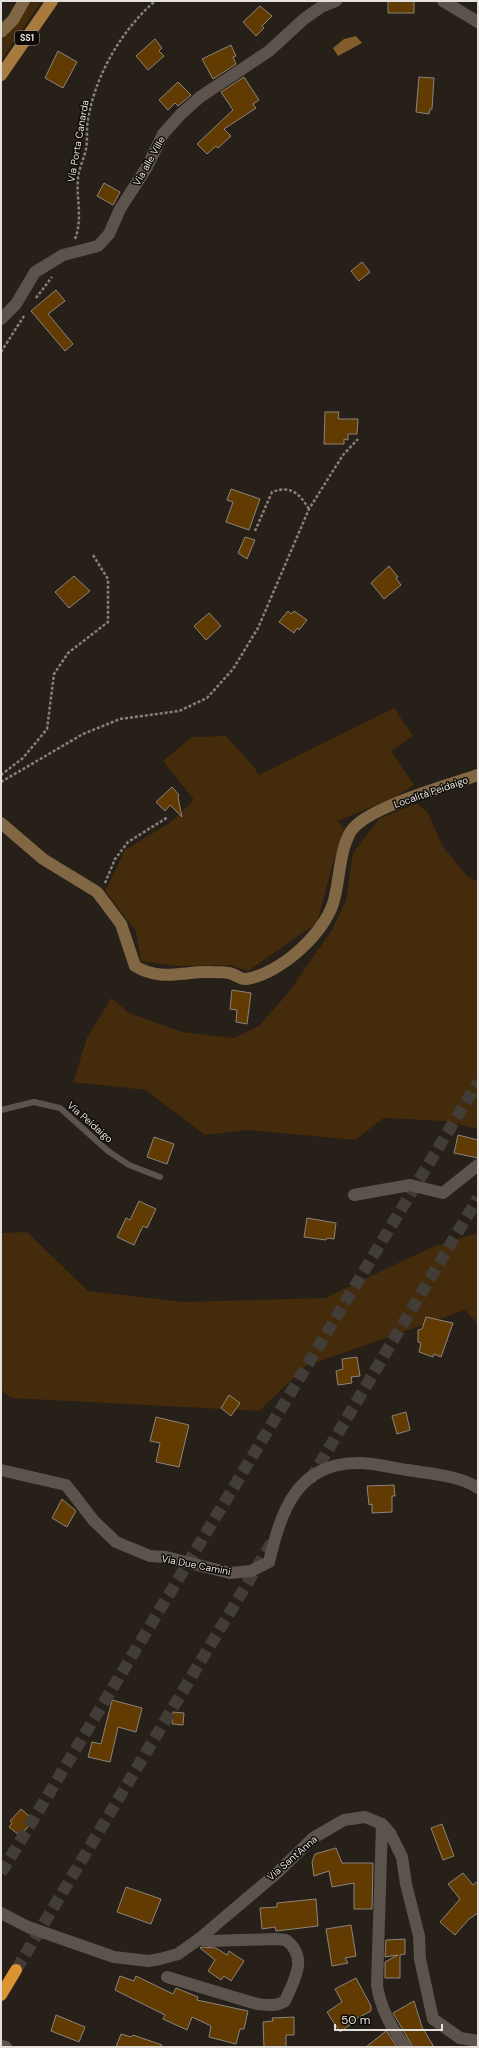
<svg xmlns="http://www.w3.org/2000/svg" width="479" height="2048" viewBox="0 0 479 2048" font-family="'DM Sans',sans-serif">
  <style>
    .green { fill: #432b0b }
    .water { fill: #855d2c }
    .building { fill: #613b02; stroke: #8c847b }
    .lines { fill: none; stroke-linecap: round; stroke-linejoin: round }
    .highway-tunnel { stroke: #423d36; stroke-width: 12; stroke-dasharray: 12 6; stroke-linecap: butt }
    .path { stroke: #86817b; stroke-width: 2.5; stroke-dasharray: 3 2; stroke-linecap: butt }
    .lane { stroke: #5c544c; stroke-width: 6 }
    .street { stroke: #5c544c; stroke-width: 12 }
    .secondary { stroke: #826744; stroke-width: 12 }
    .primary { stroke: #a97a3d; stroke-width: 12 }
    .highway { stroke: #dc9433; stroke-width: 12 }
    .labels { text-anchor: middle; dominant-baseline: central; stroke-width: 3; stroke-linejoin: round; paint-order: stroke }
    .shield { fill: #0d0a07; stroke: #a4a09b; stroke-width: 1 }
    .shield-label { font-size: 9px; font-weight: bold; fill: #e4e0db }
    .street-label { font-size: 10px; fill: #e4e0db; stroke: #0d0a07 }
  </style>
  <rect width="100%" height="100%" fill="#262019"/>
  <!-- green -->
  <path class="green" d="M 32,1 L 42,1 L 2,59 L 1,41 Z
    M 394,708 L 413,736 L 391,751 L 414,785 L 395,797 L 338,821 L 344,830 L 335,856 L 317,923 L 248,971 L 230,965 L 175,966 L 141,961 L 136,931 L 105,891 L 125,850 L 171,822 L 194,800 L 163,761 L 192,737 L 226,736 L 254,767 L 259,775 Z
    M 417,803 L 428,813 L 443,847 L 469,878 L 478,881 L 478,1129 L 445,1121 L 384,1118 L 355,1140 L 248,1130 L 205,1135 L 146,1090 L 73,1082 L 87,1038 L 111,998 L 129,1013 L 182,1032 L 233,1038 L 259,1026 L 288,993 L 332,930 L 346,900 L 353,853 L 379,819 Z
    M 27,1232 L 88,1291 L 184,1302 L 325,1298 L 432,1247 L 478,1233 L 478,1324 L 465,1310 L 306,1366 L 259,1411 L 11,1398 L 1,1390 L 1,1233 Z"/>
  <!-- water -->
  <path class="water" d="M 356,36 L 362,43 L 338,56 L 333,48 L 344,39 Z"/>
  <!-- building -->
  <path class="building" d="M 388,1 L 414,1 L 414,13 L 388,13 Z
    M 260,6 L 272,16 L 262,26 L 264,28 L 256,36 L 243,22 Z
    M 155,39 L 162,48 L 159,51 L 164,56 L 148,70 L 136,56 Z
    M 231,45 L 236,56 L 233,57 L 236,64 L 213,79 L 202,59 Z
    M 58,51 L 77,62 L 63,88 L 45,78 Z
    M 244,77 L 259,100 L 253,104 L 256,108 L 224,129 L 231,136 L 218,148 L 216,146 L 207,154 L 197,144 L 233,110 L 221,92 Z
    M 419,77 L 434,78 L 432,109 L 430,109 L 429,114 L 416,112 Z
    M 178,82 L 191,95 L 178,106 L 175,103 L 168,110 L 159,100 Z
    M 104,183 L 120,192 L 113,205 L 97,196 Z
    M 362,262 L 370,272 L 359,281 L 351,271 Z
    M 56,290 L 65,301 L 48,314 L 73,344 L 65,351 L 31,311 Z
    M 325,412 L 339,412 L 338,419 L 358,419 L 357,434 L 348,434 L 348,440 L 344,439 L 344,444 L 324,444 Z
    M 231,489 L 260,499 L 249,530 L 226,522 L 233,502 L 227,500 Z
    M 245,537 L 255,540 L 247,559 L 238,553 Z
    M 389,566 L 398,577 L 396,578 L 401,585 L 384,599 L 371,583 Z
    M 74,576 L 90,591 L 69,608 L 55,592 Z
    M 288,611 L 291,614 L 294,611 L 307,620 L 299,630 L 297,628 L 294,633 L 279,622 Z
    M 209,613 L 221,626 L 206,640 L 194,626 Z
    M 172,787 L 179,795 L 178,797 L 182,817 L 170,805 L 165,811 L 156,802 Z
    M 232,990 L 251,993 L 247,1024 L 236,1022 L 237,1010 L 230,1009 Z
    M 458,1135 L 478,1140 L 478,1158 L 454,1153 Z
    M 154,1137 L 174,1144 L 167,1164 L 147,1157 Z
    M 139,1201 L 156,1209 L 147,1228 L 143,1226 L 134,1245 L 117,1237 L 126,1218 L 130,1220 Z
    M 307,1218 L 336,1223 L 334,1239 L 327,1238 L 326,1240 L 304,1237 Z
    M 426,1317 L 453,1323 L 441,1357 L 434,1354 L 433,1357 L 419,1352 L 421,1343 L 418,1342 L 418,1330 L 422,1329 Z
    M 357,1357 L 360,1376 L 351,1377 L 352,1383 L 338,1385 L 336,1371 L 343,1369 L 342,1359 Z
    M 229,1395 L 240,1403 L 231,1416 L 221,1408 Z
    M 406,1412 L 410,1430 L 397,1434 L 392,1416 Z
    M 156,1417 L 189,1425 L 179,1467 L 156,1462 L 160,1443 L 150,1441 Z
    M 394,1485 L 395,1496 L 392,1496 L 392,1512 L 372,1513 L 372,1504 L 369,1505 L 367,1486 Z
    M 62,1499 L 76,1511 L 67,1527 L 52,1518 Z
    M 112,1700 L 142,1708 L 136,1732 L 118,1727 L 110,1762 L 88,1757 L 92,1742 L 101,1744 Z
    M 173,1712 L 184,1713 L 183,1725 L 172,1724 Z
    M 21,1809 L 34,1820 L 20,1836 L 9,1827 L 12,1823 L 10,1821 Z
    M 442,1824 L 454,1856 L 443,1860 L 431,1828 Z
    M 336,1848 L 342,1863 L 373,1863 L 372,1909 L 354,1909 L 354,1883 L 332,1887 L 329,1871 L 314,1876 L 312,1862 L 315,1854 Z
    M 463,1873 L 473,1885 L 478,1881 L 478,1913 L 469,1919 L 455,1935 L 440,1922 L 460,1899 L 448,1884 Z
    M 126,1887 L 161,1899 L 151,1924 L 117,1912 Z
    M 316,1899 L 318,1926 L 276,1931 L 275,1927 L 262,1929 L 260,1908 L 277,1907 L 277,1903 Z
    M 351,1925 L 356,1956 L 345,1958 L 348,1963 L 332,1966 L 326,1929 Z
    M 405,1939 L 405,1954 L 400,1955 L 400,1978 L 385,1978 L 385,1962 L 398,1955 L 385,1957 L 386,1940 Z
    M 201,1947 L 216,1948 L 227,1955 L 229,1951 L 244,1961 L 231,1981 L 224,1976 L 221,1980 L 208,1971 L 215,1960 L 200,1948 Z
    M 120,1976 L 134,1981 L 136,1976 L 173,1994 L 176,1988 L 198,1997 L 197,2000 L 248,2011 L 244,2029 L 240,2029 L 236,2044 L 209,2037 L 211,2026 L 192,2017 L 187,2030 L 163,2019 L 165,2015 L 115,1990 Z
    M 356,1978 L 371,2006 L 371,2011 L 348,2023 L 350,2025 L 340,2032 L 327,2012 L 342,2002 L 335,1989 Z
    M 414,2001 L 422,2027 L 434,2047 L 413,2047 L 393,2013 Z
    M 56,2015 L 85,2027 L 79,2042 L 51,2031 Z
    M 294,2017 L 294,2035 L 286,2035 L 286,2047 L 264,2047 L 263,2022 L 273,2021 L 272,2018 Z
    M 385,2029 L 397,2047 L 366,2047 L 385,2032 Z
    M 121,2034 L 131,2037 L 133,2035 L 162,2045 L 161,2047 L 116,2047 Z"/>
  <g class="lines">
    <!-- highway-tunnel -->
    <path class="highway-tunnel" d="M 310,1480 L 478,1198
      M 1,1873 L 478,1082
      M 16,1970 L 272,1542"/>
    <!-- path -->
    <path class="path" d="M 75,239 C 83,219 76,198 78,178 C 79,168 84,159 86,149 C 88,139 86,128 88,119 C 96,74 121,31 155,1
      M 36,298 L 52,277
      M 1,352 L 24,316
      M 255,531 L 272,492 C 291,485 299,493 309,509
      M 1,775 L 23,758 L 47,729 L 54,674 L 68,653 L 108,622 L 108,579 L 93,555
      M 1,782 L 83,734 L 120,719 L 179,711 L 207,698 L 233,669 L 258,628 L 309,509 L 343,455 L 358,439
      M 105,883 L 115,859 L 128,842 L 168,817"/>
    <!-- lane -->
    <path class="lane" d="M 1,1110 L 34,1102 L 60,1108 L 108,1151 L 129,1165 L 160,1177"/>
    <!-- street -->
    <path class="street" d="M 443,1 L 478,22
      M 1,319 L 16,304 L 35,272 L 63,255 L 98,246 L 109,234 L 120,209 L 147,167 L 163,134 L 181,114 L 200,97 L 269,51 L 304,19 L 321,7 L 336,1
      M 354,1195 L 410,1185 L 443,1193 L 478,1165
      M 1,1470 L 66,1485 L 94,1521 L 116,1542 L 150,1556 L 166,1557 L 230,1573 L 251,1571 L 269,1562 C 281,1512 296,1464 356,1463 C 373,1462 391,1468 408,1470 C 430,1474 459,1475 478,1488
      M 382,1824 L 377,1985 C 380,2007 392,2030 406,2047
      M 1,1913 L 28,1927 L 114,1957 L 148,1961 L 160,1959 L 178,1954 L 199,1939 L 278,1872 L 313,1838 L 344,1820 L 365,1817 L 382,1824 L 390,1833 L 402,1857 L 406,1884 L 419,1936 L 420,1959 L 433,2019 L 460,2038 L 478,2041
      M 167,1977 L 257,2004 C 267,2005 276,2007 285,2001 C 294,1980 309,1958 286,1940 L 276,1939 L 210,1941 L 199,1939
      M 1,2046 L 6,2047"/>
    <!-- secondary -->
    <path class="secondary" d="M 1,32 L 13,20 L 24,1
      M 1,823 L 43,859 L 97,892 L 121,924 L 135,966 C 161,982 183,971 211,972 C 217,972 224,972 229,973 C 235,974 241,980 246,979 C 281,974 329,930 335,896 C 340,875 340,849 351,831 C 367,807 449,785 478,775"/>
    <!-- primary -->
    <path class="primary" d="M 1,75 L 52,1"/>
    <!-- highway -->
    <path class="highway" d="M 1,1995 L 16,1970"/>
  </g>
  <g class="labels">
    <!-- shield labels -->
    <rect class="shield" x="15" y="31" width="24" height="14" rx="3"/>
    <g class="shield-label">
      <text x="27" y="38">SS1</text>
    </g>
    <!-- street labels -->
    <g class="street-label">
      <text transform="translate(78 141) rotate(-80)">Via Porta Canarda</text>
      <text transform="translate(149 161) rotate(-61)">Via alle Ville</text>
      <text transform="translate(431 792) rotate(-19)">Località Peidaigo</text>
      <text transform="translate(90 1122) rotate(41)">Via Peidaigo</text>
      <text transform="translate(196 1565) rotate(11)">Via Due Camini</text>
      <text transform="translate(292 1858) rotate(-41)">Via Sant'Anna</text>
    </g>
  </g>
  <!-- border -->
  <rect width="479" height="2048" fill="none" stroke="#e4e0db" stroke-width="4"/>
  <!-- scale -->
  <path d="M335 2024v6h107v-6" fill="none" stroke="#e4e0db" stroke-width="2"/>
  <text x="341" y="2024" font-size="12" fill="#e4e0db" stroke="#0d0a07" stroke-width="3" paint-order="stroke">50 m</text>
</svg>
